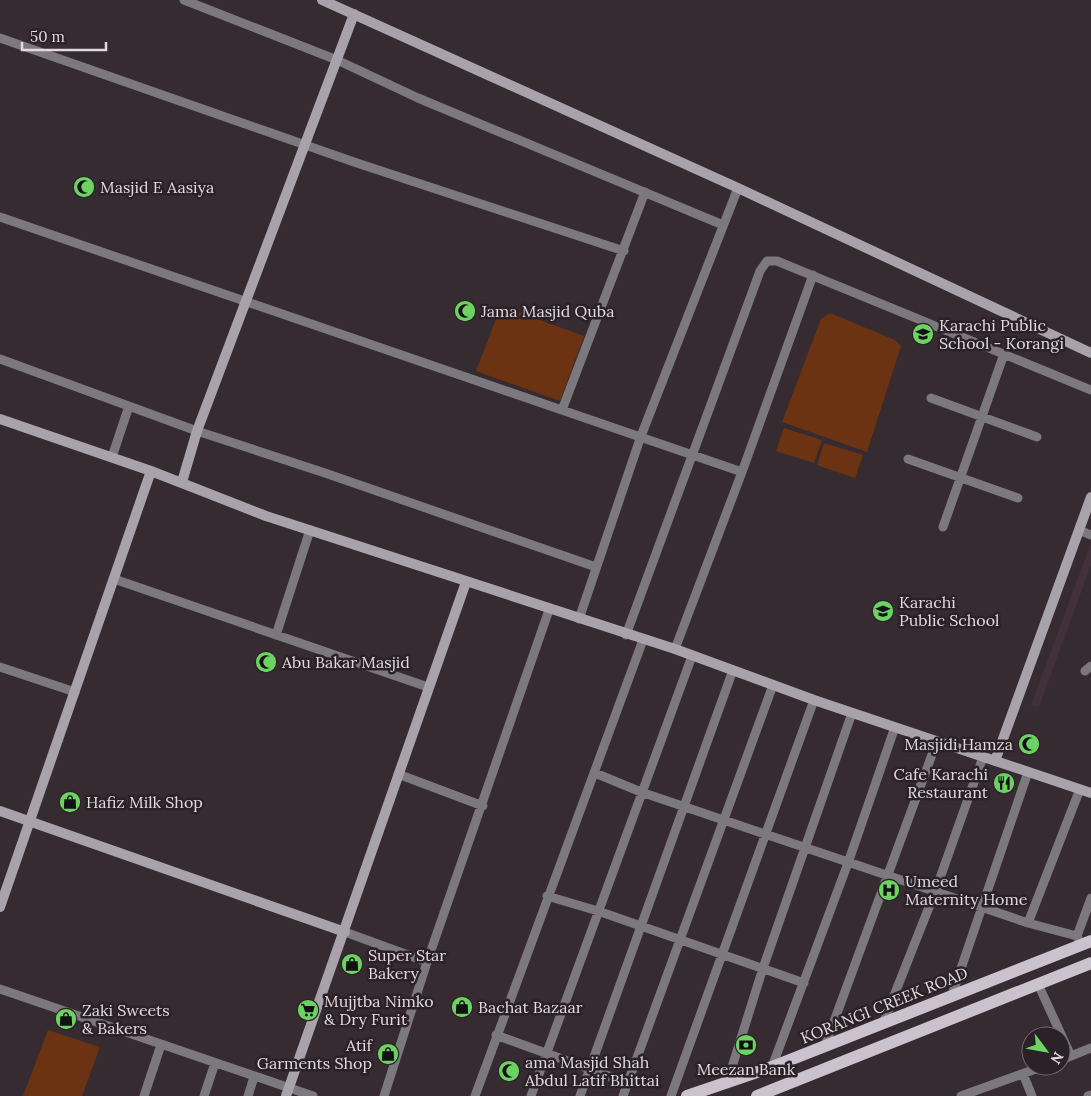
<svg xmlns="http://www.w3.org/2000/svg" width="1091" height="1096" viewBox="0 0 1091 1096" font-family="Lora,serif">
  <style>
    .built { fill: #43313a }
    .green { fill: #6b3312 }
    .lines { fill: none; stroke-linecap: round; stroke-linejoin: round }
    .street { stroke: #7c797e; stroke-width: 9 }
    .secondary { stroke: #a8a3ab; stroke-width: 10 }
    .primary { stroke: #cac3ce; stroke-width: 12 }
    .labels { text-anchor: middle; dominant-baseline: central; stroke-width: 5; stroke-linejoin: round; paint-order: stroke }
    .poi-label { font-size: 16px; fill: #e1d9dd; stroke: #2c2127; text-anchor: start }
    .street-label { font-size: 16px; fill: #e1d9dd; stroke: #2c2127 }
  </style>
  <rect width="100%" height="100%" fill="#362b31"/>
  <!-- built -->
  <path class="built" d="M 1091,543 L 1091,565 L 1040,704 L 1039,707 L 1031,705 Z"/>
  <!-- green -->
  <path class="green" d="M 501,306 L 584,336 L 560,401 L 476,371 Z
    M 830,313 L 895,340 L 901,346 L 867,452 L 782,422 L 821,319 Z
    M 784,428 L 822,440 L 814,463 L 776,451 Z
    M 824,443 L 863,455 L 855,478 L 817,465 Z
    M 48,1030 L 100,1047 L 82,1096 L 23,1096 Z"/>
  <g class="lines">
    <!-- street -->
    <path class="street" d="M 184,0 L 337,60 L 418,98 L 723,225
      M 0,38 L 354,162 L 624,251
      M 0,217 L 742,472
      M 0,359 L 197,431 L 325,473 L 596,567
      M 931,398 L 1037,437
      M 562,410 L 645,192
      M 112,457 L 129,406
      M 908,459 L 1018,498
      M 943,527 L 1004,354
      M 1079,530 L 1091,535
      M 114,579 L 428,687
      M 579,619 L 641,436 L 738,188
      M 276,635 L 310,530
      M 626,635 L 760,271 L 767,261 L 777,261 L 1091,390
      M 675,649 L 742,472 L 813,275
      M 0,667 L 75,692
      M 1085,671 L 1091,666
      M 595,773 L 641,792 L 1028,923 L 1080,789
      M 398,774 L 483,806
      M 547,896 L 598,911 L 804,983
      M 1028,923 L 1077,936 L 1081,945
      M 345,932 L 427,962
      M 1077,936 L 1091,898
      M 1038,984 L 1071,1056
      M 0,989 L 313,1096
      M 952,995 L 1028,772
      M 884,1021 L 935,892 L 983,757
      M 496,1035 L 628,1083
      M 825,1046 L 937,741
      M 1061,1060 L 1091,1048
      M 772,1067 L 848,863 L 895,727
      M 1023,1074 L 1032,1096
      M 727,1083 L 763,968 L 852,713
      M 144,1096 L 161,1045
      M 204,1096 L 215,1063
      M 248,1096 L 254,1077
      M 384,1096 L 427,962 L 549,610
      M 475,1096 L 643,640
      M 531,1096 L 692,656
      M 580,1096 L 733,670
      M 623,1096 L 773,685
      M 671,1096 L 814,700
      M 961,1096 L 1044,1066
      M 1088,1096 L 1091,1095"/>
    <!-- secondary -->
    <path class="secondary" d="M 322,0 L 738,188 L 1091,353
      M 0,419 L 151,471 L 266,516 L 675,649 L 814,700 L 1091,793
      M 182,482 L 197,431 L 354,14
      M 995,761 L 1091,497
      M 0,811 L 345,932
      M 0,907 L 151,471
      M 286,1096 L 466,582"/>
    <!-- primary -->
    <path class="primary" d="M 687,1096 L 772,1067 L 1091,941
      M 757,1096 L 1091,963"/>
  </g>
  <!-- icons -->
  <defs>
    <g id="mosque-disc" transform="scale(1.125)"><circle r="9.5" fill="#6cd362" stroke="#2c2127"/><path d="M3.5-4.9A6 6 0 1 0 3.5 4.9A5 5 0 1 1 3.5-4.9Z" fill="#111"/></g>
    <g id="school-disc" transform="scale(1.125)"><circle r="9.5" fill="#6cd362" stroke="#2c2127"/><path d="M0-5L7-2L0 1L-7-2ZM-4 1L0 2.5L4 1V4Q0 6-4 4Z" fill="#111"/></g>
    <g id="restaurant-disc" transform="scale(1.125)"><circle r="9.5" fill="#6cd362" stroke="#2c2127"/><path d="M-5-6h1v4h1v-4h1v4h1v-4h1v5L-1.5 .5V6h-2V.5L-5-1ZM5-6V6H3V1.5H1.5Q1.5-4 5-6Z" fill="#111"/></g>
    <g id="shop-disc" transform="scale(1.125)"><circle r="9.5" fill="#6cd362" stroke="#2c2127"/><path d="M-5-2.5h2.3a2.7 3.5 0 0 1 5.4 0H5L5.5 6h-11ZM-1.5-2.5h3a1.5 2.3 0 0 0-3 0Z" fill="#111"/></g>
    <g id="hospital-disc" transform="scale(1.125)"><circle r="9.5" fill="#6cd362" stroke="#2c2127"/><path d="M-5-5h3v3.5h4V-5h3V5h-3V1.5h-4V5h-3Z" fill="#111"/></g>
    <g id="supermarket-disc" transform="scale(1.125)"><circle r="9.5" fill="#6cd362" stroke="#2c2127"/><path d="M-6-5.5h2.5l.6 2H6L4.5 2H-2.5L-4.4-4H-6ZM-1.5 3.2a1.3 1.3 0 1 0 .1 0ZM3 3.2a1.3 1.3 0 1 0 .1 0Z" fill="#111"/></g>
    <g id="bank-disc" transform="scale(1.125)"><circle r="9.5" fill="#6cd362" stroke="#2c2127"/><path d="M-6-4H6V4H-6ZM0-2.3a2.3 2.3 0 1 0 0 4.6a2.3 2.3 0 1 0 0-4.6Z" fill="#111"/></g>
  </defs>
  <g fill-rule="evenodd">
    <use href="#mosque-disc" x="84" y="187"/>
    <use href="#mosque-disc" x="465" y="311"/>
    <use href="#school-disc" x="923" y="334"/>
    <use href="#school-disc" x="883" y="611"/>
    <use href="#mosque-disc" x="266" y="662"/>
    <use href="#mosque-disc" x="1029" y="744"/>
    <use href="#restaurant-disc" x="1004" y="783"/>
    <use href="#shop-disc" x="70" y="802"/>
    <use href="#hospital-disc" x="889" y="890"/>
    <use href="#shop-disc" x="352" y="964"/>
    <use href="#shop-disc" x="462" y="1007"/>
    <use href="#supermarket-disc" x="308" y="1010"/>
    <use href="#shop-disc" x="66" y="1019"/>
    <use href="#bank-disc" x="746" y="1045"/>
    <use href="#shop-disc" x="388" y="1054"/>
    <use href="#mosque-disc" x="509" y="1071"/>
  </g>
  <g class="labels">
    <!-- poi labels -->
    <g class="poi-label">
      <text x="100" y="187">Masjid E Aasiya</text>
      <text x="481" y="311">Jama Masjid Quba</text>
      <text x="939" y="325">Karachi Public<tspan x="939" dy="18">School - Korangi</tspan></text>
      <text x="899" y="602">Karachi<tspan x="899" dy="18">Public School</tspan></text>
      <text x="282" y="662">Abu Bakar Masjid</text>
      <text x="1013" y="744" text-anchor="end">Masjidi Hamza</text>
      <text x="988" y="774" text-anchor="end">Cafe Karachi<tspan x="988" dy="18">Restaurant</tspan></text>
      <text x="86" y="802">Hafiz Milk Shop</text>
      <text x="905" y="881">Umeed<tspan x="905" dy="18">Maternity Home</tspan></text>
      <text x="368" y="955">Super Star<tspan x="368" dy="18">Bakery</tspan></text>
      <text x="324" y="1001">Mujjtba Nimko<tspan x="324" dy="18">&amp; Dry Furit</tspan></text>
      <text x="478" y="1007">Bachat Bazaar</text>
      <text x="82" y="1010">Zaki Sweets<tspan x="82" dy="18">&amp; Bakers</tspan></text>
      <text x="372" y="1045" text-anchor="end">Atif<tspan x="372" dy="18">Garments Shop</tspan></text>
      <text x="525" y="1062">ama Masjid Shah<tspan x="525" dy="18">Abdul Latif Bhittai</tspan></text>
      <text x="746" y="1069" text-anchor="middle">Meezan Bank</text>
    </g>
    <!-- street labels -->
    <g class="street-label">
      <text transform="translate(884 1005) rotate(-22)">KORANGI CREEK ROAD</text>
    </g>
  </g>
  <!-- north arrow -->
  <g transform="translate(1046 1051) rotate(122)"><circle r="24" fill="#2c2127" stroke="#746b70"/>
  <path d="M0-4L9 19L0 12L-9 19Z" fill="#6cd362"/>
  <text y="-8" font-size="14" font-weight="bold" text-anchor="middle" fill="#e1d9dd">N</text>
  </g>
  <!-- scale -->
  <path d="M22 42v8h84v-8" fill="none" stroke="#e1d9dd" stroke-width="2.5"/>
  <text x="30" y="42" font-size="15" fill="#e1d9dd" stroke="#2c2127" stroke-width="4" paint-order="stroke">50 m</text>
</svg>
